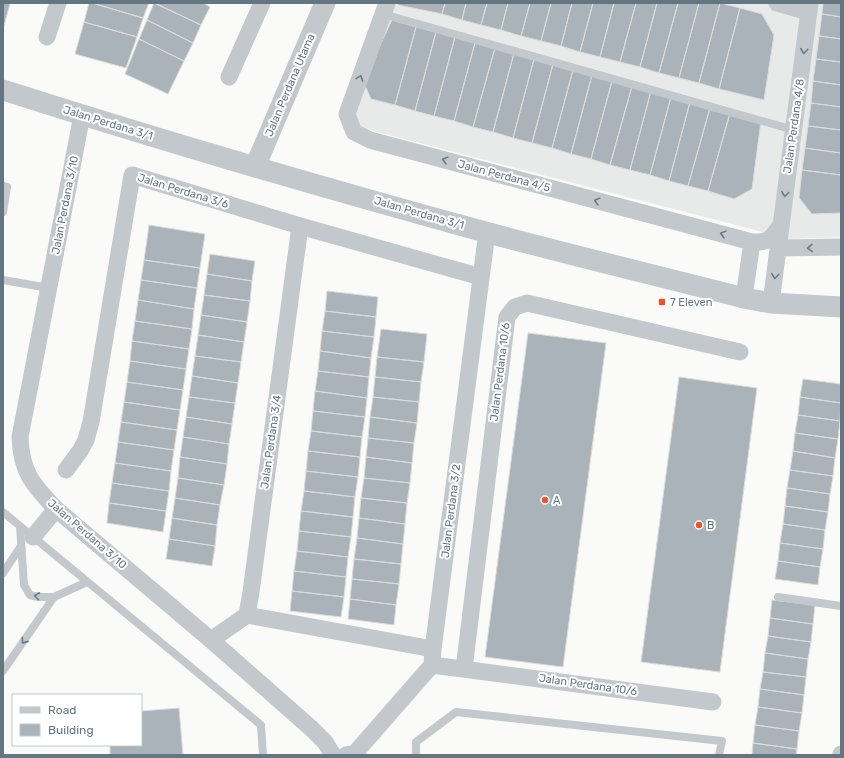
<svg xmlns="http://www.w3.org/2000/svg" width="844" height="758" viewBox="0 0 844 758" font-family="Rubik,sans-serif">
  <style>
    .built { fill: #e8e9e9 }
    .building { fill: #aab3b9; stroke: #dcdcda }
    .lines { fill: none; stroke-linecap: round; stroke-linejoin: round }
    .service { stroke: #c3c8cc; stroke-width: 8 }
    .minor { stroke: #c3c8cc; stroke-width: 17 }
    .tertiary { stroke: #c3c8cc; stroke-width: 21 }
    .oneway { stroke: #6a7a87 }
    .poi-dot { fill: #e4572e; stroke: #fff; stroke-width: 1.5 }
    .labels { text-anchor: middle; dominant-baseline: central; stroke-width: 4; stroke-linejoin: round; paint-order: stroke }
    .street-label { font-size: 11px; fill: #657683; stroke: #fff }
    .poi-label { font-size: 11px; fill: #657683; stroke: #fff; text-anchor: start }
  </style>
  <rect width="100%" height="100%" fill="#fafaf8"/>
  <!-- built -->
  <path class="built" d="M 395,3 L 841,3 L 841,237 L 789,239 L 362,128 L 356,115 Z"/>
  <!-- building -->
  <path class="building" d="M 3,3 L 10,4 L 3,29 Z
    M 89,3 L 92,3 L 143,18 L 137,37 L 84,22 Z
    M 92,3 L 149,3 L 143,18 Z
    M 154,3 L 201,25 L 193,43 L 147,20 Z
    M 155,3 L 203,3 L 210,7 L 201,25 Z
    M 399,3 L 445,3 L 442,14 L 398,5 Z
    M 445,3 L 466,3 L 462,20 L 442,14 Z
    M 466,3 L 487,3 L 481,25 L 462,20 Z
    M 487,3 L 508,3 L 501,30 L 481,25 Z
    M 508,3 L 530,3 L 521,36 L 501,30 Z
    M 530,3 L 551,3 L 541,41 L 521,36 Z
    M 551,3 L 572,3 L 561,46 L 541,41 Z
    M 572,3 L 593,3 L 580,52 L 561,46 Z
    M 593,3 L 614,3 L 600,57 L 580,52 Z
    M 614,3 L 636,3 L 620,62 L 600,57 Z
    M 636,3 L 657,3 L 640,67 L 620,62 Z
    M 657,3 L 678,3 L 659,73 L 640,67 Z
    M 678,3 L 699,3 L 679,78 L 659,73 Z
    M 699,3 L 720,3 L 699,83 L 679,78 Z
    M 720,3 L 740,8 L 719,89 L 699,83 Z
    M 823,3 L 841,3 L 841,17 L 822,14 Z
    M 740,8 L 762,14 L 774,35 L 764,100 L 719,89 Z
    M 822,14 L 841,17 L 841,39 L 819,36 Z
    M 147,20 L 193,43 L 184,61 L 139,39 Z
    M 392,20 L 416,27 L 395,105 L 371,99 L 363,81 Z
    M 84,22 L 137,37 L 126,68 L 75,54 Z
    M 416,27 L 436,32 L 415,111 L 395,105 Z
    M 436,32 L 455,37 L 434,116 L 415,111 Z
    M 819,36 L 841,39 L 841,62 L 816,59 Z
    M 455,37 L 475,43 L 454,121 L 434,116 Z
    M 139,39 L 184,61 L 168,94 L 125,74 Z
    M 475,43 L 495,48 L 473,127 L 454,121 Z
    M 495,48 L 514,53 L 493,132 L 473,127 Z
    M 514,53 L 534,59 L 513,138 L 493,132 Z
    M 534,59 L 553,64 L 532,143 L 513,138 Z
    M 816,59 L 841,62 L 841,85 L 813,81 Z
    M 553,64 L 573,70 L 552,148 L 532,143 Z
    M 573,70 L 592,75 L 571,154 L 552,148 Z
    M 592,75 L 612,81 L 591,159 L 571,154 Z
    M 612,81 L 632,86 L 610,165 L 591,159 Z
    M 813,81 L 841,85 L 841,107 L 811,103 Z
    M 632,86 L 651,91 L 630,170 L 610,165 Z
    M 651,91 L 671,97 L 650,175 L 630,170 Z
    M 671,97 L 690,102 L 669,181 L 650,175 Z
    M 690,102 L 710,108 L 688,186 L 669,181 Z
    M 811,103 L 841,107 L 841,130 L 808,126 Z
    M 710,108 L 730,113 L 708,191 L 688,186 Z
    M 730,113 L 761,121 L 752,189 L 734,199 L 708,191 Z
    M 808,126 L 841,130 L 841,153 L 805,148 Z
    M 805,148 L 841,153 L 841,175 L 802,170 Z
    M 802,170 L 841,175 L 841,213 L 812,214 L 799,198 Z
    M 149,225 L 205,234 L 200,268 L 144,260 Z
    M 210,254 L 255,261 L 252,281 L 207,274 Z
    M 144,260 L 200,268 L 197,288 L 141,280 Z
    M 207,274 L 252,281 L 250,301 L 204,295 Z
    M 141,280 L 197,288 L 194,309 L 138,300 Z
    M 327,291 L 378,297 L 376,317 L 325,311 Z
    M 204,295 L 250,301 L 247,322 L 201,315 Z
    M 138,300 L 194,309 L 192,329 L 135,321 Z
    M 325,311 L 376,317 L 374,337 L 322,331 Z
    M 201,315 L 247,322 L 244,342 L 198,335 Z
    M 135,321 L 192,329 L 189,349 L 132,341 Z
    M 381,329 L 427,334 L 424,362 L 377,357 Z
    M 322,331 L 374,337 L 371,358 L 320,351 Z
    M 528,333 L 606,343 L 563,667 L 485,657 Z
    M 198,335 L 244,342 L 241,362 L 195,356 Z
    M 132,341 L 189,349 L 186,369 L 130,361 Z
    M 320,351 L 371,358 L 369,377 L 318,371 Z
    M 195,356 L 241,362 L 238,383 L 192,376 Z
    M 377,357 L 424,362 L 421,382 L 375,377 Z
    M 130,361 L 186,369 L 183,390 L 127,382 Z
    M 318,371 L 369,377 L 367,398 L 315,391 Z
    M 192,376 L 238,383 L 235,403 L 189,397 Z
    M 375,377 L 421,382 L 419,402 L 373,397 Z
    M 679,377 L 757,388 L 720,672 L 641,662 Z
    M 803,379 L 841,384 L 841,403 L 800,397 Z
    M 127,382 L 183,390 L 180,410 L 124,402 Z
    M 315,391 L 367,398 L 365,417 L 313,411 Z
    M 189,397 L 235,403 L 232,424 L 186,417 Z
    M 373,397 L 419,402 L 417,423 L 370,417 Z
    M 800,397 L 841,403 L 840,421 L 798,415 Z
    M 124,402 L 180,410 L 177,430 L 121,422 Z
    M 313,411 L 365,417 L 362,437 L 311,431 Z
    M 798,415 L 840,421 L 838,439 L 795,433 Z
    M 186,417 L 232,424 L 229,444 L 183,437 Z
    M 370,417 L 417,423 L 414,443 L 368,438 Z
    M 121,422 L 177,430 L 174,450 L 118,442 Z
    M 311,431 L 362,437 L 360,457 L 308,451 Z
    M 795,433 L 838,439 L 835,458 L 793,451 Z
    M 183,437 L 229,444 L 227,464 L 180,457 Z
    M 368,438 L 414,443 L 412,463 L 366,457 Z
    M 118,442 L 174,450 L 171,471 L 115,463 Z
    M 308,451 L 360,457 L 358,477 L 306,471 Z
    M 793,451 L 835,458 L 833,476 L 790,470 Z
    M 180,457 L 227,464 L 224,485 L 178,478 Z
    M 366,457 L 412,463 L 410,483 L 364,478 Z
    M 115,463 L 171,471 L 169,491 L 112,483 Z
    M 790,470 L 833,476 L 830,494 L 787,488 Z
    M 306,471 L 358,477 L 355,497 L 304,491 Z
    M 178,478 L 224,485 L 220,505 L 175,498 Z
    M 364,478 L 410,483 L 407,503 L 361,498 Z
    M 112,483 L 169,491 L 166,511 L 109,503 Z
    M 787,488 L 830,494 L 828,512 L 785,506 Z
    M 304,491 L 355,497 L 353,517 L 301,511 Z
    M 175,498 L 220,505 L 217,525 L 172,518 Z
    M 361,498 L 407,503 L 405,524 L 359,518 Z
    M 109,503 L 166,511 L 163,532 L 107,523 Z
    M 785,506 L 828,512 L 825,530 L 783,524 Z
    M 301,511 L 353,517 L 351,537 L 299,531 Z
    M 172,518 L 217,525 L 215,546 L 169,539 Z
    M 359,518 L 405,524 L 403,544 L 357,538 Z
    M 783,524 L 825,530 L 823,549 L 780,543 Z
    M 299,531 L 351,537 L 348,557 L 297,551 Z
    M 357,538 L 403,544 L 401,564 L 354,559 Z
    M 169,539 L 215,546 L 212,566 L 166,559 Z
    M 780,543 L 823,549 L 820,567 L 778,561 Z
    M 297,551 L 348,557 L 346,577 L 294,571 Z
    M 354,559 L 401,564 L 399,584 L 352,579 Z
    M 778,561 L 820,567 L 818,585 L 775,579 Z
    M 294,571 L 346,577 L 344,597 L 292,591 Z
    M 352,579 L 399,584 L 396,605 L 350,599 Z
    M 292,591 L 344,597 L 341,617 L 290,611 Z
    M 350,599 L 396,605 L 394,625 L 348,619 Z
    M 772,600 L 815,605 L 813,624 L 770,618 Z
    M 770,618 L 813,624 L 811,642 L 768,636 Z
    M 768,636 L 811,642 L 808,659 L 765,653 Z
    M 765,653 L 808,659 L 806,677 L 763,672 Z
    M 763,672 L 806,677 L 804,695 L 760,689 Z
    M 760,689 L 804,695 L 802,713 L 758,707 Z
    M 758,707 L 802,713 L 799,731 L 755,725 Z
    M 179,708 L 183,755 L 110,755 L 110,745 L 141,745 L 141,711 Z
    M 755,725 L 799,731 L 797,749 L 753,743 Z
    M 753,743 L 797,749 L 796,755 L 752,755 Z"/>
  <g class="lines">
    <!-- service -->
    <path class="service" d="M 383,14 L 794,130
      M 3,186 L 7,187 L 3,212
      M 3,280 L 49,288
      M 3,512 L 261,725 L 263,755
      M 20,526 L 24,585 L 30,595 L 38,597 L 54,597 L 87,582
      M 3,573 L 21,546
      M 778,597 L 841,606
      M 3,671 L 54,597
      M 416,755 L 416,742 L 456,712 L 722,741 L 719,755"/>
    <!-- minor -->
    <path class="minor" d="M 387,3 L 347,114 L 354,132 L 370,140 L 752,242 C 770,243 771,238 781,225
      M 777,3 L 809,12
      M 47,37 L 58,3
      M 229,77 L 262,3
      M 82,115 L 20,437 C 21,472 33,485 56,509 L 211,640 L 312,729 L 325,742 L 333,755
      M 778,248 L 841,247
      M 744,298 L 752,242
      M 771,303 L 810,3
      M 66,470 L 80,451 L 86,440 L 91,422 L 132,175 L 300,226 L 481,277
      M 33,537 L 56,509
      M 247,615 L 433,649
      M 211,640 L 247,615 L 251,592 L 300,226
      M 432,665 L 713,702
      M 464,669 L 507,317 L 515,307 L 527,303 L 740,352
      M 346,755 L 355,753 L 432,665 L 433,649 L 487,232
      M 841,755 L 841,754"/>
    <!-- tertiary -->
    <path class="tertiary" d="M 3,90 C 163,141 324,188 485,232 C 571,255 658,276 744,298 L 771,303 L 841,307
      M 255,167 L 325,3"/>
  </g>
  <!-- one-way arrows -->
  <defs><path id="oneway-chevron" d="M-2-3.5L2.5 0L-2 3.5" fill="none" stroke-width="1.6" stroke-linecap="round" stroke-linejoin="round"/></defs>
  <g class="oneway">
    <use href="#oneway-chevron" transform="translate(804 51) rotate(97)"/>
    <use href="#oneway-chevron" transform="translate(360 78) rotate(-70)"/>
    <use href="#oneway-chevron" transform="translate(445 160) rotate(-165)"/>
    <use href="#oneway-chevron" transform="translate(785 194) rotate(98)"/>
    <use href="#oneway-chevron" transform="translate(597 201) rotate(-165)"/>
    <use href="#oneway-chevron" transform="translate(723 234) rotate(-165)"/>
    <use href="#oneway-chevron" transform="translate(810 248) rotate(179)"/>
    <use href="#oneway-chevron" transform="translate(775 276) rotate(97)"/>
    <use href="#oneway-chevron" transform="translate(37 596) rotate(-173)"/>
    <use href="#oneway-chevron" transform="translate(24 641) rotate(125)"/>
  </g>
  <!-- markers -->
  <g class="poi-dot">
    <rect x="658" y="298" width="8" height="8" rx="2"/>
    <circle cx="545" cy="500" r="4"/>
    <circle cx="699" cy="525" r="4"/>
  </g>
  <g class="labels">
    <!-- street labels -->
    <g class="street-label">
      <text transform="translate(290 85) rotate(-67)">Jalan Perdana Utama</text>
      <text transform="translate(108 123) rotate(17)">Jalan Perdana 3/1</text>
      <text transform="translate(794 126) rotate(-82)">Jalan Perdana 4/8</text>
      <text transform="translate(504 176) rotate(15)">Jalan Perdana 4/5</text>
      <text transform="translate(183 191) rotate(17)">Jalan Perdana 3/6</text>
      <text transform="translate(65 205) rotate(-79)">Jalan Perdana 3/10</text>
      <text transform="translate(419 213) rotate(16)">Jalan Perdana 3/1</text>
      <text transform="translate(500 372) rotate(-83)">Jalan Perdana 10/6</text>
      <text transform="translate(271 442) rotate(-82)">Jalan Perdana 3/4</text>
      <text transform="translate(451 511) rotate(-83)">Jalan Perdana 3/2</text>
      <text transform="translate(87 534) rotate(41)">Jalan Perdana 3/10</text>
      <text transform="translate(588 685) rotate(8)">Jalan Perdana 10/6</text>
    </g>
    <!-- poi labels -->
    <g class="poi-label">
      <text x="670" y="302">7 Eleven</text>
      <text x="553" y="500">A</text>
      <text x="707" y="525">B</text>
    </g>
  </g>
  <!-- border -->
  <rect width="844" height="758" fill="none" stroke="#657683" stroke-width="8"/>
  <!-- legend -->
  <rect x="12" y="694" width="130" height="52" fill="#ffffff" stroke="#c1c8cd"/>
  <rect x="20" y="707" width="20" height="6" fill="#c3c8cc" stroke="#c1c8cd"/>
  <text x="48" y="714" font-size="12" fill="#657683">Road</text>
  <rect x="20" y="724" width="20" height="12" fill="#aab3b9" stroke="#c1c8cd"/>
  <text x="48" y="734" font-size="12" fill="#657683">Building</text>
</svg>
